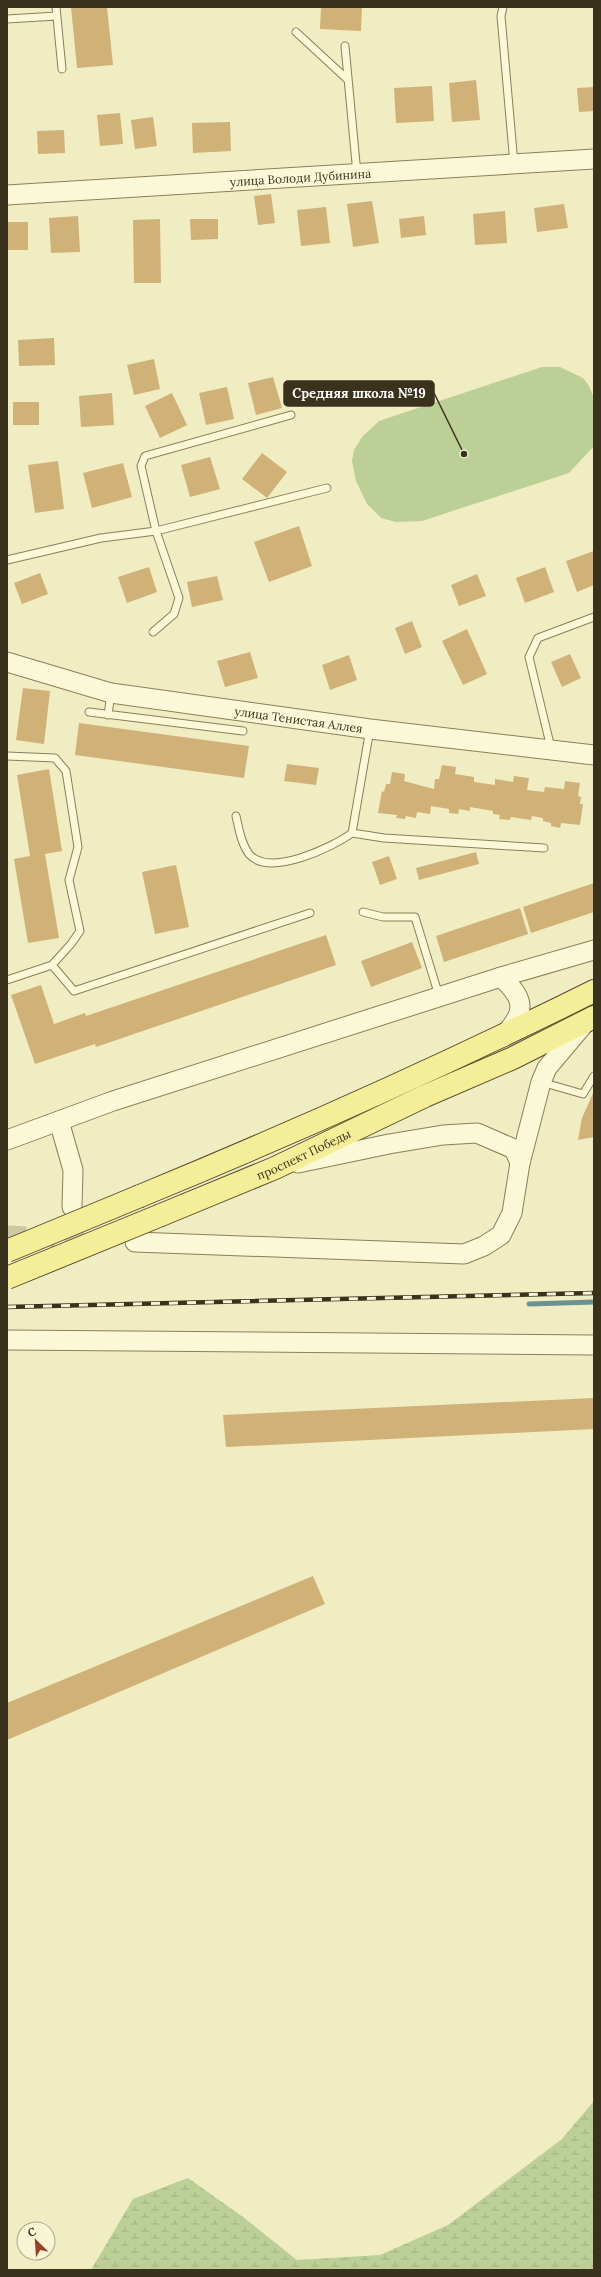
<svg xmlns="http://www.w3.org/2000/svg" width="601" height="2277" viewBox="0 0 601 2277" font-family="Lora,serif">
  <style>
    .green { fill: #bbcf96 }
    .wetland { fill: url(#wetland-marsh) }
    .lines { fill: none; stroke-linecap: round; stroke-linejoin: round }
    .stream { stroke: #6b9191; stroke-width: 5 }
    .building { fill: #d0b177 }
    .tertiary-tunnel { stroke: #ccc8a2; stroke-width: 19; stroke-dasharray: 19 10; stroke-linecap: butt }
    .service-casing { stroke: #8b7f59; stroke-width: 9 }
    .tertiary-casing { stroke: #8b7f59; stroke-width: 21 }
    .primary-casing { stroke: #584c2d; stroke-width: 24 }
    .service { stroke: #faf8d6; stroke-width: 7 }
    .tertiary { stroke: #faf8d6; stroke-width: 19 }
    .primary { stroke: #f5ee99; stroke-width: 22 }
    .rail-casing { stroke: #3a321d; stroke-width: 4.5 }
    .rail { stroke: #f7f5d3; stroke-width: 3; stroke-dasharray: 9; stroke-linecap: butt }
    .primary-bridge-casing { stroke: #584c2d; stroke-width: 24; stroke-linecap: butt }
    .primary-bridge { stroke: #f5ee99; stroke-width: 22 }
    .labels { text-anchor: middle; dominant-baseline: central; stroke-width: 3; stroke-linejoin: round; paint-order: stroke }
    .street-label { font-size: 12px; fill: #3a321d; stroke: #f7f5d3 }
    .leader { fill: none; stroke: #3a321d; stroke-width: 1.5 }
    .callout-dot { fill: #3a321d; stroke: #f7f5d3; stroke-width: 1.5 }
    .callout { fill: #3a321d; stroke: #3a321d; stroke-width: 1.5 }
    .callout-label { font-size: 13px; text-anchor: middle; font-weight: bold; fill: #fff }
  </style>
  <defs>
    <pattern id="wetland-marsh" width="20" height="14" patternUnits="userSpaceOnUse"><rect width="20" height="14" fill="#bbcf96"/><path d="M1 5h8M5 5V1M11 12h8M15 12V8" fill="none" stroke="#a2b281"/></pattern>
  </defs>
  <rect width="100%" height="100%" fill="#f0edc3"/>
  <!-- green -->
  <path class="green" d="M 542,367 L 560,367 L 583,378 L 589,386 L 594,398 L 594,446 L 569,473 L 422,521 L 396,522 L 381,518 L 367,504 L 356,481 L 352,461 L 354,450 L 362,437 L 379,421 Z"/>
  <!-- wetland -->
  <path class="wetland" d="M 594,2101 L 594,2270 L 91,2270 L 133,2199 L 188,2178 L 243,2217 L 297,2260 L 380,2255 L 448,2225 L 562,2139 Z"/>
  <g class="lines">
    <!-- stream -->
    <path class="stream" d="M 529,1304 L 594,1302"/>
  </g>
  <!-- building -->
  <path class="building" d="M 71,7 L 107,7 L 113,65 L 77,68 Z
    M 321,7 L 362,7 L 361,31 L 320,29 Z
    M 476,80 L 480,120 L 452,122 L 449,83 Z
    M 432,86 L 434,121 L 396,123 L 394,88 Z
    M 594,87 L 594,111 L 579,112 L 577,88 Z
    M 120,113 L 123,144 L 100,146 L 97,115 Z
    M 153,117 L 157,146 L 135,149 L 131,120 Z
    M 230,122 L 231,151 L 193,153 L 192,123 Z
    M 64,130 L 65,153 L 38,154 L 37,131 Z
    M 271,194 L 275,223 L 258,225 L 254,196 Z
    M 372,201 L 379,243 L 353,247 L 347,204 Z
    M 564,204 L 568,228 L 537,232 L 534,208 Z
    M 326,207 L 330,243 L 301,246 L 297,210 Z
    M 505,211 L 507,243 L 475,245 L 473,214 Z
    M 78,216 L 80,252 L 51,253 L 49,218 Z
    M 424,216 L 426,235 L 401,238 L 399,219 Z
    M 160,219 L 161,283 L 134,283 L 133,220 Z
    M 190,219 L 218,219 L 218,239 L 191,240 Z
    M 7,222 L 28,222 L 28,250 L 7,250 Z
    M 54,338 L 55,365 L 19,366 L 18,340 Z
    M 154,359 L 160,389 L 134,395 L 127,365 Z
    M 273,377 L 282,408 L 256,415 L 248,383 Z
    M 227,387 L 234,419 L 206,425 L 199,393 Z
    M 112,393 L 114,425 L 81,427 L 79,396 Z
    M 172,393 L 187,425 L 160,438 L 145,406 Z
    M 13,402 L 39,402 L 39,425 L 13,425 Z
    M 262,453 L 287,472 L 267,498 L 242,479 Z
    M 210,457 L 220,489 L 190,497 L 181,465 Z
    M 58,461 L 64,509 L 35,513 L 28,465 Z
    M 123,463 L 132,497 L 92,508 L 83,473 Z
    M 299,526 L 312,566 L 269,582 L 254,542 Z
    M 594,551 L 594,585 L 577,592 L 566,561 Z
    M 149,567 L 157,592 L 127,603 L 118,577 Z
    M 545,567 L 554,592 L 525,603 L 516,578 Z
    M 40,573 L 48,594 L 22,604 L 14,583 Z
    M 477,574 L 486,596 L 459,606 L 451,585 Z
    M 217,576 L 223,600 L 192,607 L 187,582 Z
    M 412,621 L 422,647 L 405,654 L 395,628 Z
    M 467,629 L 487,674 L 463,685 L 442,641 Z
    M 250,652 L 258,678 L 225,687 L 217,661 Z
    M 570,654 L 581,678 L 562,687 L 551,662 Z
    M 349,655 L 357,680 L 330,690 L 322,665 Z
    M 23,688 L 50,691 L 44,744 L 16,740 Z
    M 79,723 L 249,746 L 244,778 L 75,755 Z
    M 287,764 L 319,768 L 316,785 L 284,781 Z
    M 442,765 L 456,767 L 455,774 L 474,777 L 474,782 L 495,785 L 495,779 L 513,782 L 514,776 L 529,778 L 527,790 L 544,792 L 545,787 L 564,789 L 565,781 L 580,783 L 578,796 L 581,797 L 580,804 L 583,804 L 580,825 L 561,823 L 560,828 L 551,826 L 551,823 L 543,821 L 543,818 L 532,816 L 531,820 L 511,817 L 510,820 L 499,819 L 500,815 L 493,814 L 493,811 L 470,807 L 470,811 L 459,809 L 458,814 L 449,813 L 449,809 L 431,806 L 430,814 L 417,812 L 416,818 L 406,816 L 405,819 L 396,818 L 397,815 L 378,813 L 382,791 L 384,792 L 386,784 L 390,784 L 392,772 L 405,774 L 404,781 L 434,789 L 435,779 L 439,779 Z
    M 49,769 L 62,851 L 45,854 L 59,938 L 28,943 L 14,859 L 30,856 L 17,775 Z
    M 476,852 L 479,864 L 419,880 L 416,868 Z
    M 389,856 L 397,879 L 380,885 L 372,862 Z
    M 176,865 L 189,927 L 155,934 L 142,872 Z
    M 594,883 L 594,912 L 531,933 L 523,907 Z
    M 520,908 L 528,934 L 444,962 L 436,936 Z
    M 326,935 L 336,965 L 96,1047 L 95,1044 L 35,1064 L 11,995 L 41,985 L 54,1024 L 85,1013 L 86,1016 Z
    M 412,942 L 422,968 L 371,987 L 361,961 Z
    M 594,1091 L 594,1137 L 578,1140 L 582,1118 Z
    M 594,1398 L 594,1429 L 226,1447 L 223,1415 Z
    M 313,1576 L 325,1604 L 7,1740 L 7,1703 Z"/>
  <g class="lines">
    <!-- tertiary-tunnel -->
    <path class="tertiary-tunnel" d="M 7,1235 L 99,1240"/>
    <!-- service casing -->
    <g class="service-casing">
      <path id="service" d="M 56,7 L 62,69
        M 503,7 L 501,16 L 514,164
        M 7,19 L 57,16
        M 296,32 L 348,80
        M 345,46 L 357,174
        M 7,560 L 101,538 L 156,531 L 327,488
        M 153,632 L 174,614 L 179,598 L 156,531 L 141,466 L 145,456 L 291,415
        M 89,712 L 243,731
        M 108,715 L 111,693
        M 370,729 L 352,833 L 384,838 L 544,848
        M 551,748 L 529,657 L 538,638 L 594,617
        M 7,756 L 55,758 L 66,771 L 78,847 L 69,880 L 80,931 L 71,944 L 52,965 L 7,980
        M 236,816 C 239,829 241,843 249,854 C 269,878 333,847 352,833
        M 363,912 L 383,917 L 415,917 L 439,996
        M 52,965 L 74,991 L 310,913
        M 541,1082 L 583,1094 L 594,1076"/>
    </g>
    <!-- tertiary casing -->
    <g class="tertiary-casing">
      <g id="tertiary">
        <path id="s1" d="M 7,195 L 594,159"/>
        <path id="s2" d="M 7,662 L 111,693 L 370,729 L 594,755"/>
        <path d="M 501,977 C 527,1001 525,1012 503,1037"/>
        <path d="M 59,1121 L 73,1170 L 72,1207"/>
        <path d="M 7,1140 L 113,1101 L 501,977 L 594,950"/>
        <path d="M 298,1163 L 389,1144 L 443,1135 L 477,1133 L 514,1149 L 520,1163"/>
        <path d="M 135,1242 L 464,1254 L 484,1246 L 501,1235 L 512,1213 L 520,1163 L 541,1082 L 547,1068 L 584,1024"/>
        <path d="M 7,1340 L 594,1345"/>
      </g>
    </g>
    <!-- primary casing -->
    <g class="primary-casing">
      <g id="primary">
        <path d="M 140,1196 C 293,1133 445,1065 594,991"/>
        <path id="s3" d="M 161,1215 L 275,1168 L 425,1096 L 513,1058 L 594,1017"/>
      </g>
    </g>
    <!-- service -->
    <use href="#service" class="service"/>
    <!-- tertiary -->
    <use href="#tertiary" class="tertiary"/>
    <!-- primary -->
    <use href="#primary" class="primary"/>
    <!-- rail casing -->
    <g class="rail-casing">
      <path id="rail" d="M 7,1307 L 594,1293"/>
    </g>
    <!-- rail -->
    <use href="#rail" class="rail"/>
    <!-- primary-bridge casing -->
    <g class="primary-bridge-casing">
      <path id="primary-bridge" d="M 7,1251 L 140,1196
        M 7,1278 L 161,1215"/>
    </g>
    <!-- primary-bridge -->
    <use href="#primary-bridge" class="primary-bridge"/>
  </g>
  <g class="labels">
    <!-- street labels -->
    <g class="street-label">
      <text stroke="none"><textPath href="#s1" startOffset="294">улица Володи Дубинина</textPath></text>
      <text stroke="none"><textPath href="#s2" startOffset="298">улица Тенистая Аллея</textPath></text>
      <text stroke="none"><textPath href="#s3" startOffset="155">проспект Победы</textPath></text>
    </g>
  </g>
  <!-- callouts -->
  <path class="leader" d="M464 454L434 393"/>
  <circle class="callout-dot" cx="464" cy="454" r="4"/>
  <rect class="callout" x="284" y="381" width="150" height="25" rx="4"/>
  <g class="callout-label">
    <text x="359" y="398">Средняя школа №19</text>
  </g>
  <!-- border -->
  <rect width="601" height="2277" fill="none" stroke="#3a321d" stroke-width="16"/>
  <!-- north arrow -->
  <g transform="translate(36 2241) rotate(335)"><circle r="19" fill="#f7f5d3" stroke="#aba78a"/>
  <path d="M0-3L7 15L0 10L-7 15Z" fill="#9d4126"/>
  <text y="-6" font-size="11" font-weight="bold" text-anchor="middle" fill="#3a321d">С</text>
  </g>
</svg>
